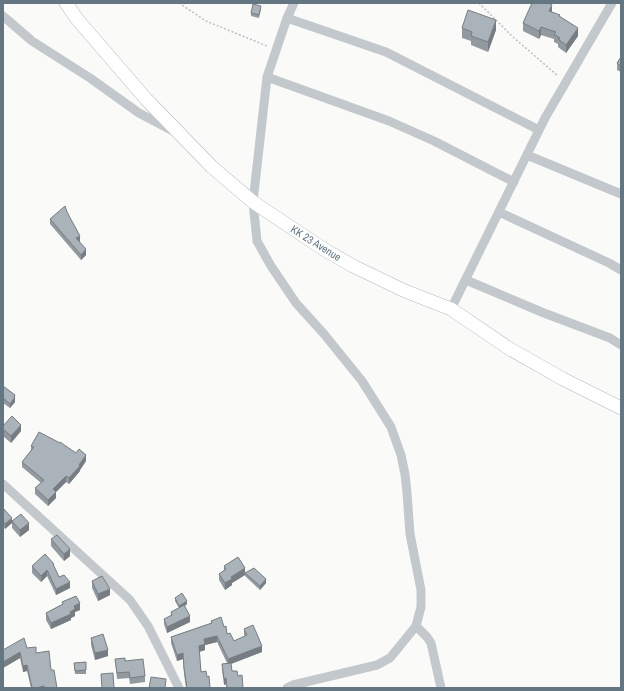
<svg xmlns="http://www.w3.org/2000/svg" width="624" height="691" viewBox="0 0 624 691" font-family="'Archivo Narrow',sans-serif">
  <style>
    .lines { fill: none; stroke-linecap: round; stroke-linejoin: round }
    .secondary-casing { stroke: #b3babf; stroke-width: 14 }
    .path { stroke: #bbbfc2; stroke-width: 1.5; stroke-dasharray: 2 2; stroke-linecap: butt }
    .street { stroke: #c3c8cc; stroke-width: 9 }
    .secondary { stroke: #fff; stroke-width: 13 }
    .wall { fill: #929a9f }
    .shaded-wall { fill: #777d82 }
    .building { fill: #aab3b9; stroke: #777d82 }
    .labels { text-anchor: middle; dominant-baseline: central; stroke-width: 4; stroke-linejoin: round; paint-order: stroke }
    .street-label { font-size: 11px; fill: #657683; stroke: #fff }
  </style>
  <rect width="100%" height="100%" fill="#fafaf8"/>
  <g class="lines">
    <!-- secondary casing -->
    <g class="secondary-casing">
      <path id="secondary" d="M 66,3 L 77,19 L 146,99 L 212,167 L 253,202 L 325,250 L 353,266 L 405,291 L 451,309 L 510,349 L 563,379 L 621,408"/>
    </g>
    <!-- path -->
    <path class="path" d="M 179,3 L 206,21 L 267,46
      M 479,3 L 513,37 L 558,76"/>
    <!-- street -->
    <path class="street" d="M 3,16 L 32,41 L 90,78 L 139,113 L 173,131
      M 287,18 L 386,52 L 539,130
      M 267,77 L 389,121 L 434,141 L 514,182
      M 527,155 L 621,194
      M 499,212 L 609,263 L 621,270
      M 466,280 L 544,313 L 610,338 L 621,345
      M 451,309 L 545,118 L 612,3
      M 3,484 L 130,600 L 148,626 L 179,688
      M 416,626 L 427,637 L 431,643 L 441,688
      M 287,688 L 293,685 L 377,665 L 390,658 L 416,626 L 421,607 L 421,590 L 410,534 L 407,493 L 405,474 L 401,455 L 391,427 L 362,381 L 324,334 L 296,303 L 271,266 L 257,241 L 253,202 L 267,77 L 287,18 L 294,3"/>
    <!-- secondary -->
    <use href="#secondary" class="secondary"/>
  </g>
  <!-- wall -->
  <path class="wall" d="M 261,9 L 259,18 L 251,16 L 251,13 Z
    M 552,12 L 560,17 L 578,36 L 566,53 L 558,47 L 558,44 L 554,42 L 554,39 L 541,35 L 539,39 L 523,31 L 523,23 Z
    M 462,28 L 496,30 L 488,52 L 471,45 L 471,41 L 462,38 Z
    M 621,57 L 621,72 L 617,70 L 617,63 Z
    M 67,212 L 80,241 L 79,241 L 86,255 L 81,260 L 50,224 L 50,219 Z
    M 3,386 L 15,395 L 15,402 L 10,408 L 3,403 Z
    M 3,426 L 21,431 L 11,443 L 3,436 Z
    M 31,446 L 86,461 L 80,470 L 80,471 L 69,484 L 66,482 L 56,492 L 56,498 L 48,506 L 35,494 L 35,488 L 41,483 L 22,467 L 22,462 L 31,450 Z
    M 3,508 L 12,523 L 5,529 L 3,526 Z
    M 12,521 L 29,530 L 20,537 L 12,528 Z
    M 51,539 L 70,556 L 64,561 L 51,546 Z
    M 32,566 L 54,566 L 59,577 L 70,588 L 56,595 L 47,576 L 41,582 L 32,573 Z
    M 224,566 L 245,573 L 266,583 L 260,590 L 245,576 L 245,575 L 232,583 L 232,585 L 225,590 L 219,580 L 219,574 L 224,571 Z
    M 92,581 L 110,595 L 98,601 L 92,588 Z
    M 175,598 L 187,604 L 185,606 L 190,622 L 167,633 L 164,624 L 164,619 L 171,616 L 171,612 L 179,608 L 175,601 Z
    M 62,602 L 80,610 L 75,612 L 75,616 L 71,618 L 71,620 L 51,629 L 46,620 L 46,613 L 62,605 Z
    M 211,621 L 224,627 L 227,634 L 234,641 L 245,636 L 244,635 L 244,629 L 262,652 L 231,664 L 232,671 L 238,676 L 243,688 L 226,688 L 226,684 L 224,685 L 222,670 L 222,664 L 227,663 L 217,642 L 205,645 L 205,650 L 199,652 L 201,672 L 207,677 L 210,688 L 186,688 L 184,674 L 183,659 L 177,661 L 171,643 L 171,637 L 211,623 Z
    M 91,638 L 108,656 L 95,660 L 91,645 Z
    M 27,648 L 36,653 L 51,670 L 57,688 L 31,688 L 27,671 L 23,672 L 20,658 L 3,668 Z
    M 115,659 L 125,661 L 145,676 L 145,682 L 130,684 L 129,678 L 117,679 Z
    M 86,662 L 86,674 L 75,674 L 74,663 Z"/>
  <!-- shaded-wall -->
  <path class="shaded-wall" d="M 552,5 L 552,13 L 549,11 Z
    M 496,20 L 496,30 L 488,52 L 488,42 Z
    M 541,27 L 541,35 L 539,39 L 539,31 Z
    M 578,28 L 578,36 L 566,53 L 566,45 Z
    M 80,236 L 80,241 L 76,243 L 76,238 Z
    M 86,249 L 86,255 L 81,260 L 81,255 Z
    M 15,395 L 15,402 L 10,408 L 10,404 Z
    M 21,425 L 21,431 L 11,443 L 11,436 Z
    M 86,455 L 86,461 L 80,470 L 80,471 L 69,484 L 69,478 Z
    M 66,476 L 66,482 L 53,495 L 53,489 Z
    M 56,492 L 56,498 L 48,506 L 48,500 Z
    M 12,518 L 12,523 L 5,529 L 5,524 Z
    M 29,523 L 29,530 L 20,537 L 20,530 Z
    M 70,549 L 70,556 L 64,561 L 64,554 Z
    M 245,568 L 245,575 L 232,583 L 232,585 L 225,590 L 225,583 L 231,577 Z
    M 47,570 L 47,576 L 41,582 L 41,576 Z
    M 266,579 L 266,583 L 260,590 L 260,586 Z
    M 70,582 L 70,588 L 56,595 L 56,589 Z
    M 110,589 L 110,595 L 98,601 L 98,594 Z
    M 187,601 L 187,604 L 179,609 L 179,606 Z
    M 80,603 L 80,610 L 75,612 L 75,616 L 71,618 L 71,620 L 51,629 L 51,623 L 70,612 L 74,606 Z
    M 190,616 L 190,622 L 167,633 L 167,627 Z
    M 217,636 L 217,642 L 205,645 L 205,650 L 199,652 L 199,646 L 204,639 Z
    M 262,646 L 262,652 L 228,665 L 228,659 Z
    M 108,650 L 108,656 L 95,660 L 95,653 Z
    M 20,652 L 20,658 L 3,668 L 3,662 Z
    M 183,653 L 183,659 L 177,661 L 177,655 Z
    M 27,665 L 27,671 L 23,672 L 23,666 Z
    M 226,678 L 226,684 L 224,685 L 224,679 Z
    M 44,686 L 44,688 L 36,688 Z"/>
  <!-- building -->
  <path class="building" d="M 532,3 L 548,3 L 552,5 L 549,11 L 560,15 L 559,16 L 578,28 L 566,45 L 558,39 L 560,38 L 554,34 L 556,32 L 541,27 L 539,31 L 523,23 Z
    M 253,4 L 261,6 L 259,15 L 251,13 Z
    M 468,10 L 496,20 L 488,42 L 471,36 L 472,32 L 462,28 Z
    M 621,57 L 621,66 L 617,63 Z
    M 65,206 L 67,212 L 80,236 L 76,238 L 86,249 L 81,255 L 50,219 Z
    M 3,386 L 15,395 L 14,397 L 15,397 L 10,404 L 3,398 Z
    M 12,416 L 21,425 L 11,436 L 3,429 L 3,426 Z
    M 39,432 L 60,443 L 60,442 L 76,453 L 79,449 L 86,455 L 79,465 L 80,466 L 69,478 L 66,476 L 53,489 L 56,492 L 48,500 L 35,488 L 44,480 L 22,462 L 34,447 L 31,446 Z
    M 3,508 L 12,518 L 5,524 L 3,521 Z
    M 21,514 L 29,523 L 20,530 L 12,521 Z
    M 57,535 L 70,549 L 64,554 L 51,539 Z
    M 45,554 L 54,564 L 53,564 L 59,577 L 64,575 L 70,582 L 56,589 L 47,570 L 41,576 L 32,566 Z
    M 238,557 L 245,568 L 231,577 L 232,579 L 225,583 L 219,574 L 226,569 L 224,566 Z
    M 254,568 L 266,579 L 260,586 L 245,573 Z
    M 102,576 L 110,589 L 98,594 L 92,581 Z
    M 182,593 L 187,601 L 179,606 L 175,598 Z
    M 76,596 L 80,603 L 74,606 L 75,609 L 70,612 L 71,614 L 51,623 L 46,613 L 63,604 L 62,602 Z
    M 184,605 L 190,616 L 167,627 L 164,619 L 172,615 L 171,612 Z
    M 221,617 L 224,627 L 226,626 L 227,634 L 230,633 L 234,641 L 247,635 L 244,629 L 253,625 L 262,646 L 228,659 L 217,636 L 204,639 L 205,644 L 199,646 L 201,672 L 206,671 L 207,677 L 209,676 L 210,688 L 187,688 L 184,668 L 183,653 L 177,655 L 171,637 L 212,623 L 211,621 Z
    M 103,634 L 108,650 L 95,653 L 91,638 Z
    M 24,638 L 27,648 L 36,647 L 36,653 L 49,651 L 51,670 L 54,670 L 57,688 L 45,688 L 44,686 L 36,688 L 32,688 L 27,665 L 23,666 L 20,652 L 3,662 L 3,650 Z
    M 125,658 L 125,661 L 143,659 L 145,676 L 130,678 L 129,672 L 117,673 L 115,659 Z
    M 86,662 L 86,670 L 75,671 L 74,663 Z
    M 231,663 L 232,671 L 237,671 L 238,676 L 242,675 L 243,688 L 227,688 L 226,678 L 224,679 L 222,664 Z
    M 113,673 L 114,688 L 102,688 L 101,674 Z
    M 151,677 L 166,679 L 165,688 L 149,688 Z"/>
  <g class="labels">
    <!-- street labels -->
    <g class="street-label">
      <text transform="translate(316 243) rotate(32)">KK 23 Avenue</text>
    </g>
  </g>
  <!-- border -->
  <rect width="624" height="691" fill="none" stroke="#657683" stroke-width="8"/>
</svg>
